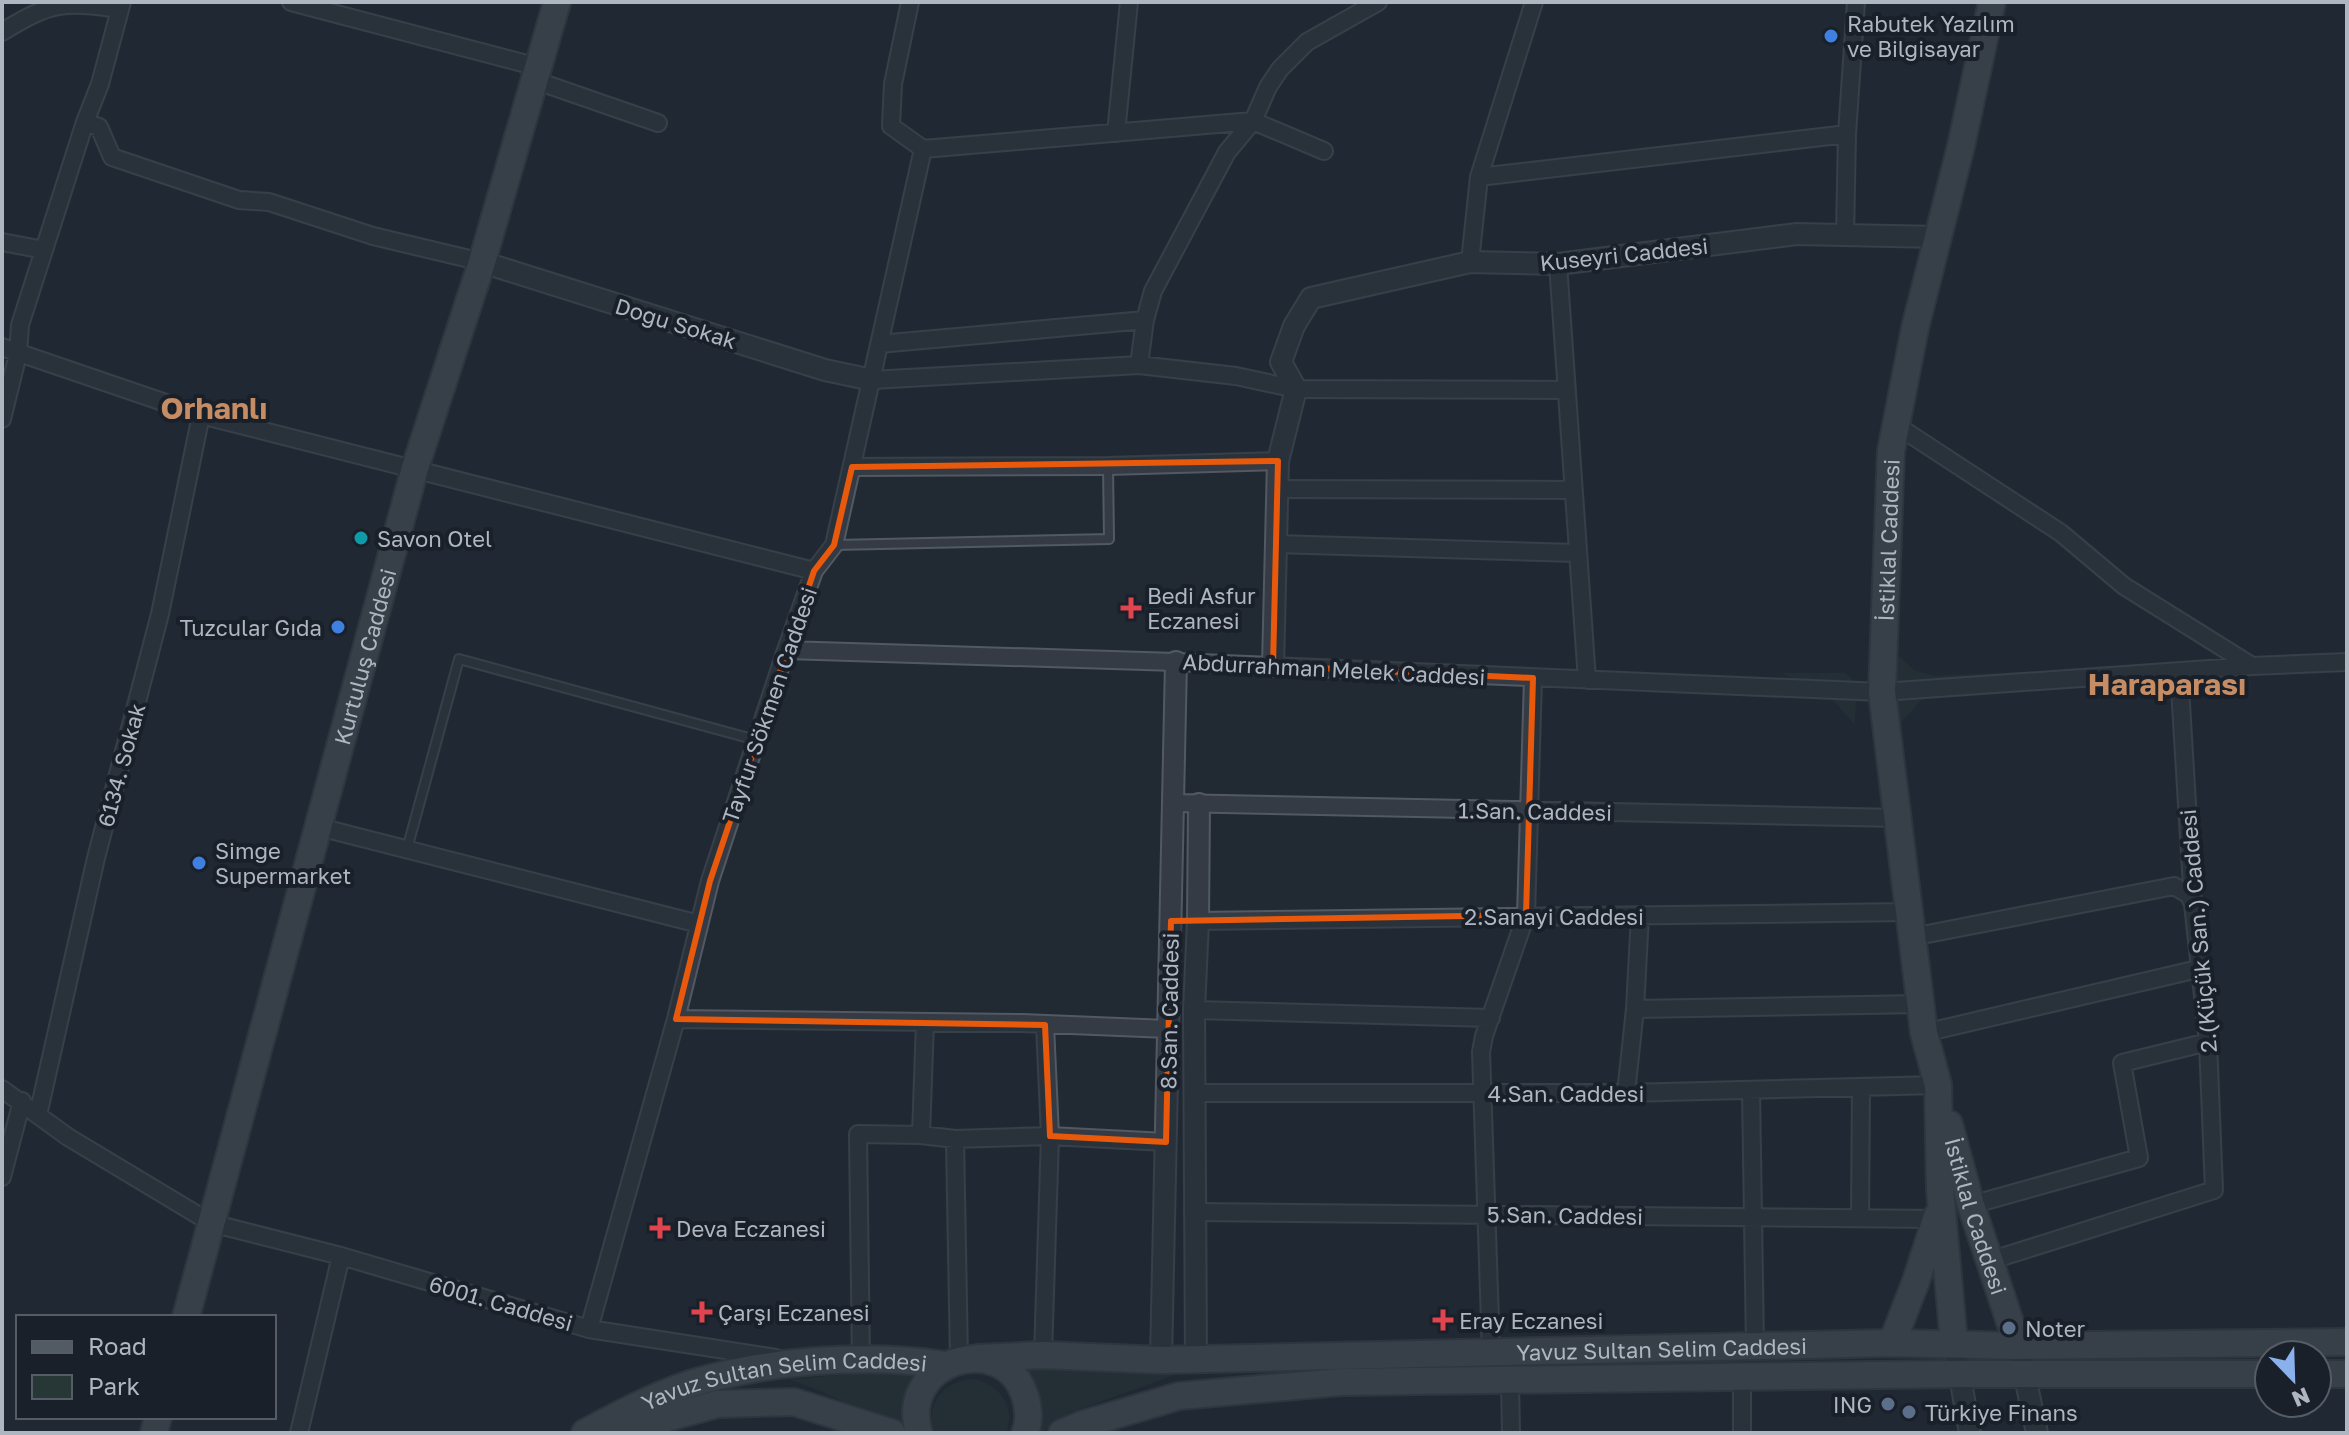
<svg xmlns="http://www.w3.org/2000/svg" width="2349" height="1435" viewBox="0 0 2349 1435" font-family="'Golos Text',sans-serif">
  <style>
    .green { fill: #263736 }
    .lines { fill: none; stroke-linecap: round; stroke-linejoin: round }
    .service-casing { stroke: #525962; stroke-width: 12 }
    .minor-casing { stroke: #525962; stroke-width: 20 }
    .tertiary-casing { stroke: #525962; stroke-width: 24 }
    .primary-casing { stroke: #3e444e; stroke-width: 30 }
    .service { stroke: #343b44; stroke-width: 8 }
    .minor { stroke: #343b44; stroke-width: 16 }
    .tertiary { stroke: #343b44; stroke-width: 20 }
    .primary { stroke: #525a64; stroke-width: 26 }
    .marked { fill: none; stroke: #e8590c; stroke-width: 6; stroke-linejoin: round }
    .shop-dot { fill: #3f7fe0; stroke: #1a2029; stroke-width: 3 }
    .culture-dot { fill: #0f9aa8; stroke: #1a2029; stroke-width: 3 }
    .health-dot { fill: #e0444e; stroke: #1a2029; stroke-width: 3 }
    .service-dot { fill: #5c6f8a; stroke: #1a2029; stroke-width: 3 }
    .labels { text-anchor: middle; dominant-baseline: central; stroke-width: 8; stroke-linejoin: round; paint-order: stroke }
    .poi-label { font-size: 22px; fill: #aeb6c1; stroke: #1a2029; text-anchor: start }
    .street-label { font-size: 22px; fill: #aeb6c1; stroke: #1a2029 }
    .district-label { font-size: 30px; font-weight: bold; fill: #c68d65; stroke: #1a2029 }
  </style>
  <rect width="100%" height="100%" fill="#212933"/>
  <!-- green -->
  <path class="green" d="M 1886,644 L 1915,671 L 1935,676 L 2022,672 L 2054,679 L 1944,688 L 1924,697 L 1883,742 Z
    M 1781,673 L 1845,673 C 1861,684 1855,706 1854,724 L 1828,694 Z
    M 1216,1360 L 1071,1412 L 1041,1433 L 1017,1367 Z
    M 922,1367 L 908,1389 L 904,1432 L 817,1389 L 790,1380 Z
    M 974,1379 C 1000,1386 1016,1406 1006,1433 L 935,1433 C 924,1403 945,1381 974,1379 Z"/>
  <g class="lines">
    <!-- service casing -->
    <g class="service-casing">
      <path id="service" d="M 835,545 L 1109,539 L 1108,466
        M 407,849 L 459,659 L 756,740"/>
    </g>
    <!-- minor casing -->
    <g class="minor-casing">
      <path id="minor" d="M 291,2 L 538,67
        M 910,2 L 893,84 L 891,126 L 923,149
        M 2,32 C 51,2 63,1 120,9
        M 534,80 L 658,123
        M 85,122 L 99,127 L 112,157 L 239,200 L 269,202 L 373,236 L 482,262
        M 1116,133 L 1129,2
        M 923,149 L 1253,121 L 1324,151
        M 1479,177 L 1847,134
        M 1845,235 L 1847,134 L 1856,2
        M 2,242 L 44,250
        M 1470,262 L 1479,177 L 1534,2
        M 1558,264 L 1587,680
        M 879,344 L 1145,320
        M 2,347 L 201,415 L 814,571
        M 1139,365 L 1145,320 L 1153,291 L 1227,152 L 1253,121 L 1268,87 L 1280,69 L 1307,42 L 1378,2
        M 872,380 L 1139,365 L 1236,376 L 1296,389 L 1566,390
        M 2,419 L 18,354 L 20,325 L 85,122 L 100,84 L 122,2
        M 1896,425 L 2061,533 L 2124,586 L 2252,666
        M 852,467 L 1108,466 L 1278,461
        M 1277,489 L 1573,490
        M 1276,544 L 1577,553
        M 786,650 L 1176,662 L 1882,692 L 2252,666 L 2347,662
        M 1173,803 L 1897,818
        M 319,827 L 699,924
        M 1198,921 L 1909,912
        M 1912,937 L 2174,886 L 2189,895 L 2193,904
        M 1635,1009 L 1921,1004
        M 1194,1010 L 1491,1018
        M 676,1019 L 1022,1023 L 1168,1029
        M 1924,1033 L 2198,969
        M 2,1089 L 68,1137 L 211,1223 L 341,1256 L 589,1329 L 776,1358
        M 1751,1090 L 1755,1346
        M 1194,1093 L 1626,1093 L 1938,1085
        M 1626,1093 L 1635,1009 L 1640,915
        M 38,1115 L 96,858 L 160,614 L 201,415
        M 921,1135 L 925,1022
        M 955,1139 L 959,1360
        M 2,1177 L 22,1101
        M 1971,1205 L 2139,1158 L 2122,1063 L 2208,1042
        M 1193,1212 L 1936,1219
        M 1860,1218 L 1861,1087
        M 1989,1261 L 2214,1190 L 2208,1042 L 2193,904 L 2179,671
        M 589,1329 L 676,1019 L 710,881 L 786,650 L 814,571 L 834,545 L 923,149
        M 1491,1352 L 1481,1052 L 1484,1036 L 1526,915 L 1533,678
        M 1043,1355 L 1050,1136 L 1045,1025
        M 861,1361 L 858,1134 L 921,1135 L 955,1139 L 1050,1136 L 1166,1142
        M 1742,1377 L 1742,1433
        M 1510,1380 L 1511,1433
        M 299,1433 L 341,1256"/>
    </g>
    <!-- tertiary casing -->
    <g class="tertiary-casing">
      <path id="tertiary" d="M 482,262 L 825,370 L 872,380
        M 1273,666 L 1278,461 L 1296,389 L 1281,362 L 1294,326 L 1311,298 L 1470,262 L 1558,264 L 1797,234 L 1938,237
        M 1954,1343 L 1970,1433
        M 1196,1359 L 1194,1010 L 1198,921 L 1199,804
        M 1161,1360 L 1176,662
        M 2022,1363 L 2037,1433"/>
    </g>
    <!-- primary casing -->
    <g class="primary-casing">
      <g id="primary">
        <path id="s1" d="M 1949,1124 L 1971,1205 L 2018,1346"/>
        <path id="s2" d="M 186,1317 L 415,468 L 482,262 L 557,2"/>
        <path d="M 1892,1343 L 1916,1281 L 1937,1216"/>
        <path id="s3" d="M 1954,1343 L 1940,1189 L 1938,1085 L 1924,1033 L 1882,692 L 1891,451 L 1915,328 L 1961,146 L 1992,2"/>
        <path id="s4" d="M 978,1358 L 1043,1355 L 1161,1360 L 1892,1343 L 2018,1346 L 2347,1342"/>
        <path d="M 2317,1374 L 2347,1374"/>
        <path d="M 154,1433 L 158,1417"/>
        <path id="s5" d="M 585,1433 C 618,1415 654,1396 690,1384 C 767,1360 866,1353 945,1365"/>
        <path d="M 629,1433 L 652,1422 L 717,1404 L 794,1402 L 892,1433"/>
        <path d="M 919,1433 C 897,1361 1003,1328 1025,1396 C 1029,1409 1030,1421 1025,1433"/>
        <path d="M 1062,1433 L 1081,1425 L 1179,1396 L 1340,1382 L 1961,1374 L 2269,1374"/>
      </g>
    </g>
    <!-- service -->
    <use href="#service" class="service"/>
    <!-- minor -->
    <use href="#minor" class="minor"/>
    <!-- tertiary -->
    <use href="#tertiary" class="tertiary"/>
    <!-- primary -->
    <use href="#primary" class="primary"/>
  </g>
  <!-- marked area -->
  <path d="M0 0H2349V1435H0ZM 1278,461 L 1273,666 L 1533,678 L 1526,915 L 1171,921 L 1166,1142 L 1050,1136 L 1045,1025 L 676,1019 L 710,881 L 814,571 L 834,545 L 852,467 Z" fill="#212933" fill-opacity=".55" fill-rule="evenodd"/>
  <path class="marked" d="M 1278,461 L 1273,666 L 1533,678 L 1526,915 L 1171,921 L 1166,1142 L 1050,1136 L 1045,1025 L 676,1019 L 710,881 L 814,571 L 834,545 L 852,467 Z"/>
  <!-- markers -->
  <g class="shop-dot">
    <circle cx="1831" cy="36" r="8"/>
    <circle cx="338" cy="627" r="8"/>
    <circle cx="199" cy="863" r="8"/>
  </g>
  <circle class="culture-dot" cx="361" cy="538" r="8"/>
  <g class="health-dot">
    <path d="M1127 596h8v8h8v8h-8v8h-8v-8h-8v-8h8z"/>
    <path d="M656 1216h8v8h8v8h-8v8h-8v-8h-8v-8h8z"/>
    <path d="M698 1300h8v8h8v8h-8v8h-8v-8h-8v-8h8z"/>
    <path d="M1439 1308h8v8h8v8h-8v8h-8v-8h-8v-8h8z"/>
  </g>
  <g class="service-dot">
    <circle cx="2009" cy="1328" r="8"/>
    <circle cx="1888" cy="1404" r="8"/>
    <circle cx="1909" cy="1412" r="8"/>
  </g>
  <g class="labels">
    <!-- poi labels -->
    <g class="poi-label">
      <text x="1847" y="23">Rabutek Yazılım<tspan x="1847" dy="25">ve Bilgisayar</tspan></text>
      <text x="377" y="538">Savon Otel</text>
      <text x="1147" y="595">Bedi Asfur<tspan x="1147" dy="25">Eczanesi</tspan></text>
      <text x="322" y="627" text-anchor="end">Tuzcular Gıda</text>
      <text x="215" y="850">Simge<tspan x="215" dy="25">Supermarket</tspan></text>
      <text x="676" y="1228">Deva Eczanesi</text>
      <text x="718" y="1312">Çarşı Eczanesi</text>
      <text x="1459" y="1320">Eray Eczanesi</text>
      <text x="2025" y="1328">Noter</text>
      <text x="1872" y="1404" text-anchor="end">ING</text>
      <text x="1925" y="1412">Türkiye Finans</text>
    </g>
    <!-- street labels -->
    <g class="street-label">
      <text transform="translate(1624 254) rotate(-6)">Kuseyri Caddesi</text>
      <text transform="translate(676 323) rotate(17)">Doğu Sokak</text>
      <text stroke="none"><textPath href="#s3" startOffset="808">İstiklal Caddesi</textPath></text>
      <text stroke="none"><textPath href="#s2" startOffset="684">Kurtuluş Caddesi</textPath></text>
      <text transform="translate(1334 669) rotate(3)">Abdurrahman Melek Caddesi</text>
      <text transform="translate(769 705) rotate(-71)">Tayfur Sökmen Caddesi</text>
      <text transform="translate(121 765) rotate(-75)">6134. Sokak</text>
      <text transform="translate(1535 811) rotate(1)">1.San. Caddesi</text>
      <text x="1554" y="916">2.Sanayi Caddesi</text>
      <text transform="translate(2198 931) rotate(-95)">2.(Küçük San.) Caddesi</text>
      <text transform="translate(1169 1011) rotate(-89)">8.San. Caddesi</text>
      <text x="1566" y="1093">4.San. Caddesi</text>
      <text transform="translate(1565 1215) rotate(1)">5.San. Caddesi</text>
      <text stroke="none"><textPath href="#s1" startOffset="96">İstiklal Caddesi</textPath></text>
      <text transform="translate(501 1303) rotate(16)">6001. Caddesi</text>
      <text stroke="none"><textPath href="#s4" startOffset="684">Yavuz Sultan Selim Caddesi</textPath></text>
      <text stroke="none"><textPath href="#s5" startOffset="210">Yavuz Sultan Selim Caddesi</textPath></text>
    </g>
    <!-- district labels -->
    <g class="district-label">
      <text x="214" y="408">Orhanlı</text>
      <text x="2167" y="684">Haraparası</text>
    </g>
  </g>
  <!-- border -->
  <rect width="2349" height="1435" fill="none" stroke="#aeb6c1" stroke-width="8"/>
  <!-- legend -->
  <rect x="16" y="1315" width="260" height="104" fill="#1a2029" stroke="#555c66" stroke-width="2"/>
  <rect x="32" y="1341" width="40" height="12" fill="#525a64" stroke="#555c66" stroke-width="2"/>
  <text x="88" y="1355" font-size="24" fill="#aeb6c1">Road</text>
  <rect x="32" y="1375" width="40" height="24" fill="#263736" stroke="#555c66" stroke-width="2"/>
  <text x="88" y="1395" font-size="24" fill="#aeb6c1">Park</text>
  <!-- north arrow -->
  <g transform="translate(2293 1379) rotate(157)"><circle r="38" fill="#1a2029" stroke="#555c66" stroke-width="2"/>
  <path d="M0-6L14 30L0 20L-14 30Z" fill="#8ab1eb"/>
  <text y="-12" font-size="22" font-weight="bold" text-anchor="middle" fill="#aeb6c1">N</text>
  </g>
</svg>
